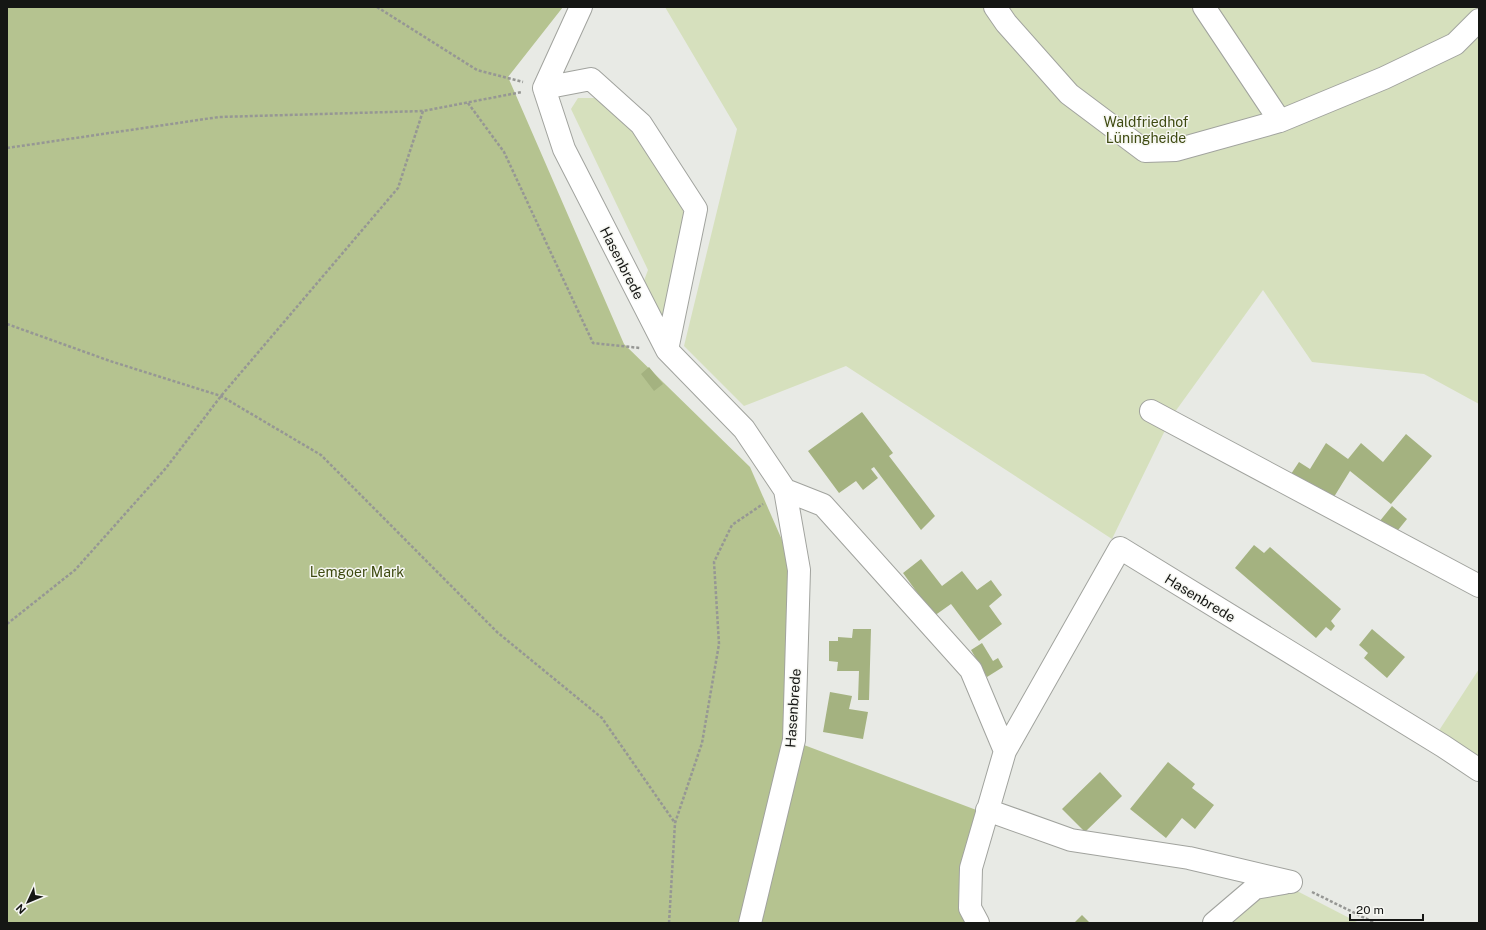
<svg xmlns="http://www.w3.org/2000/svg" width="1486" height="930" viewBox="0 0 1486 930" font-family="'Public Sans',sans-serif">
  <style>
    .green { fill: #d6e0bd }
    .forest { fill: #b5c390 }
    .building { fill: #a4b280 }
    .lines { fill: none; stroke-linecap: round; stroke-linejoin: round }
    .minor-casing { stroke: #a1a39e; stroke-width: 24 }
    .path { stroke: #969794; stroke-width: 2.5; stroke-dasharray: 3 2; stroke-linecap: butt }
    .minor { stroke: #fff; stroke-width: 22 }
    .labels { text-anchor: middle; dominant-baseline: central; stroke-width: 3; stroke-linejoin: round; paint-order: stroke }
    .park-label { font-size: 14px; fill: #3e4a11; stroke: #f6f7f2 }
    .street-label { font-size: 14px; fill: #151614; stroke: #f6f7f2 }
  </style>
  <rect width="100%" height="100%" fill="#e8eae5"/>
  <!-- green -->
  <path class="green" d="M 665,7 L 1479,7 L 1479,404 L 1424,374 L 1312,362 L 1263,290 L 1172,416 L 1112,539 L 846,366 L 744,406 L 684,346 L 737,129 Z
    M 578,98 L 596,98 L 635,128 L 684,205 L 673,305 L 660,321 L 642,286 L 648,270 L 571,109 Z
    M 1479,669 L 1479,760 L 1438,732 Z
    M 1297,891 L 1359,923 L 1225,923 L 1251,898 Z"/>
  <!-- forest -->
  <path class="forest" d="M 7,7 L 563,7 L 508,77 L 624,344 L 750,467 L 793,565 L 785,740 L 742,923 L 7,923 Z
    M 804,745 L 979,811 L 972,923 L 759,923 Z"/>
  <!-- building -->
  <path class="building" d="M 649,367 L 663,384 L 654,391 L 641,374 Z
    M 862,412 L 893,453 L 889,456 L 935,516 L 921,530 L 874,467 L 871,469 L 878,478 L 863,490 L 856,481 L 839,493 L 808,451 Z
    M 1406,434 L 1432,456 L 1391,504 L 1350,471 L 1329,505 L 1289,477 L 1299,462 L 1310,469 L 1326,443 L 1348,459 L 1361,443 L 1383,462 Z
    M 1392,506 L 1407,519 L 1394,535 L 1379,522 Z
    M 1254,545 L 1264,553 L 1270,547 L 1341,609 L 1331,621 L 1335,626 L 1331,631 L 1326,627 L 1316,638 L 1235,568 Z
    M 921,559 L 942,586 L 962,571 L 977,590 L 991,580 L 1002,595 L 989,606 L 1002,624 L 979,641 L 951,604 L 934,616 L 903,573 Z
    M 853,629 L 871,629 L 869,700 L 858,700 L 859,671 L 837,671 L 838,662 L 829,661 L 829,641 L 838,641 L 838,637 L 852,638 Z
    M 1372,629 L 1405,657 L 1387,678 L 1364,658 L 1368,653 L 1359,645 Z
    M 982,643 L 993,661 L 998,658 L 1003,667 L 987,677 L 971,650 Z
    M 830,692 L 852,696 L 849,709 L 868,712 L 863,739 L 823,732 Z
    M 1168,762 L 1195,784 L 1192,788 L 1214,805 L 1195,829 L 1182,818 L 1166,838 L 1130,809 Z
    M 1100,772 L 1122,796 L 1085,832 L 1062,809 Z
    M 1082,915 L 1090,923 L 1074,923 Z"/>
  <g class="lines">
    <!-- minor casing -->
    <g class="minor-casing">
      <path id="minor" d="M 581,7 L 544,88 L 564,149 L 667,350 L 744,429 L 785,490 L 799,570 L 794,740 L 750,923
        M 995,7 L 1006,23 L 1069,94 L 1145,151 L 1176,150 L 1280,121
        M 1204,7 L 1280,121 L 1384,78 L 1455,44 L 1479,20
        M 544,88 L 591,79 L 641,124 L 696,209 L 667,350
        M 1151,411 L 1479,586
        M 785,490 L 823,505 L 971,670 L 1005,751 L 1120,548 L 1443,746 L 1479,770
        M 987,810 L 1071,840 L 1189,858 L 1291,882
        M 978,923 L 970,908 L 971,868 L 1005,751
        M 1214,923 L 1255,888 L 1284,883"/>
    </g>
    <!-- path -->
    <path class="path" d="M 377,7 L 477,70 L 523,82
      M 468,103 L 504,152 L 593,343 L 640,348
      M 7,148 L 219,117 L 423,111 L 522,92
      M 7,324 L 110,361 L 221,396 L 321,455 L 497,632 L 602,718 L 675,823
      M 7,624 L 75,570 L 166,468 L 221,396 L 398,188 L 423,111
      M 1312,892 L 1375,923
      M 669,923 L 675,823 L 702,743 L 719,644 L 714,562 L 732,525 L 763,504"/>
    <!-- minor -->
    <use href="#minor" class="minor"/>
  </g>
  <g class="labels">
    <!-- park labels -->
    <g class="park-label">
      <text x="1146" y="122">Waldfriedhof<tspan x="1146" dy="16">Lüningheide</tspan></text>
      <text x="357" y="572">Lemgoer Mark</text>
    </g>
    <!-- street labels -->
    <g class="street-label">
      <text transform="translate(622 263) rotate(63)">Hasenbrede</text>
      <text transform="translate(1200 598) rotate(31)">Hasenbrede</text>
      <text transform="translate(793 708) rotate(-86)">Hasenbrede</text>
    </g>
  </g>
  <!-- border -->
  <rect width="1486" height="930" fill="none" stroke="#151614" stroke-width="16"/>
  <!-- north arrow -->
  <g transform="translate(28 902) rotate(226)" stroke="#f6f7f2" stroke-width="3" paint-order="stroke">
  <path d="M0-3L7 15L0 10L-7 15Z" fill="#151614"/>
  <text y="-6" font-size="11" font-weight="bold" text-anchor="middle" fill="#151614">N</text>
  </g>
  <!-- scale -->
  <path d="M1350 914v6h73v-6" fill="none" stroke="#151614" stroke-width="2"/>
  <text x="1356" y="914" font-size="12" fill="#151614" stroke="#f6f7f2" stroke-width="3" paint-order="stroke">20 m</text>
</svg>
